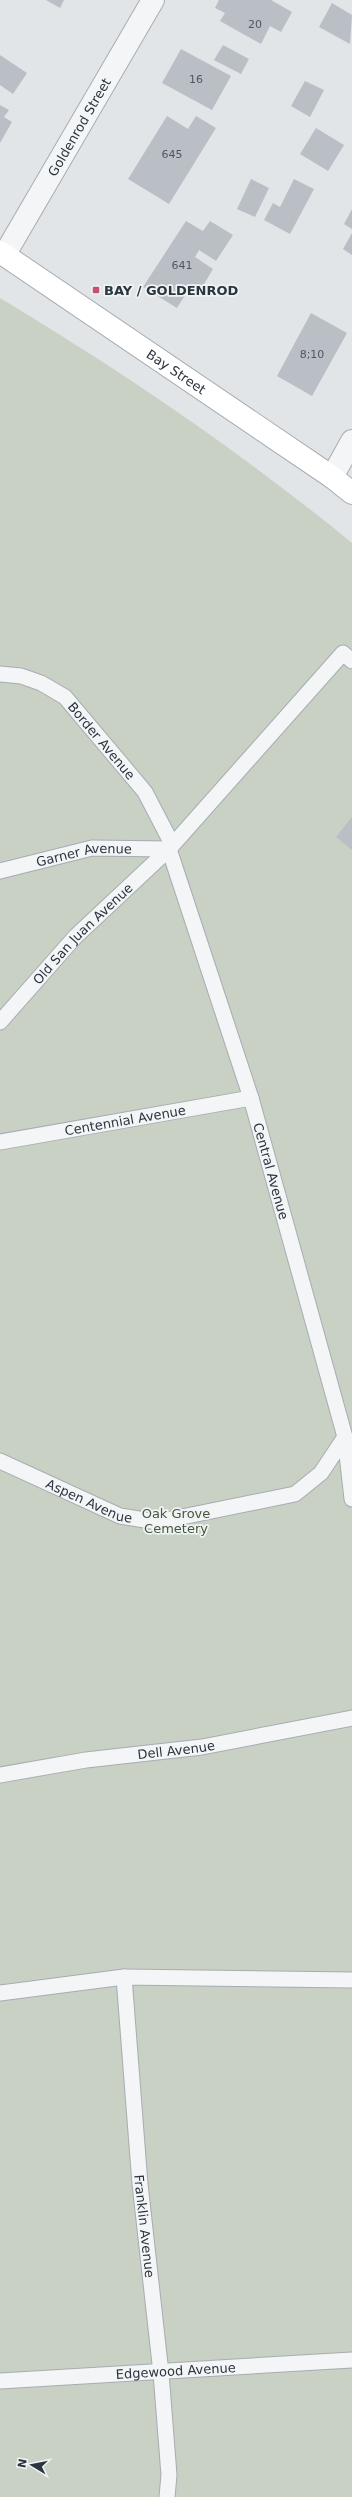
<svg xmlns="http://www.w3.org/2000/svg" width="352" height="2497" viewBox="0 0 352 2497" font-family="'DejaVu Sans',sans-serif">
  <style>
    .green { fill: #c8d1c3 }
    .building { fill: #b9bfc5 }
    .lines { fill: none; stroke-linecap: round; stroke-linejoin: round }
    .service-casing { stroke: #a7adb2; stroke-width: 17 }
    .minor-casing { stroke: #a7adb2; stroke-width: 24 }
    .secondary-casing { stroke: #a7adb2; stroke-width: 24 }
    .service { stroke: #f3f5f7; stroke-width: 15 }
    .minor { stroke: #f3f5f7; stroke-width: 22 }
    .secondary { stroke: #fff; stroke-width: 22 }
    .poi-dot { fill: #c25172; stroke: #f0f3f6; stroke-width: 1.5 }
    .labels { text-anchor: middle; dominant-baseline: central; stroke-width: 3.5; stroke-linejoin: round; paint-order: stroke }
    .number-label { font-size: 11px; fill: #4e5860 }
    .street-label { font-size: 13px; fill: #2b353e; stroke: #f0f3f6 }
    .poi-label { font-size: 13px; font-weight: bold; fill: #2b353e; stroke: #f0f3f6; text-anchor: start }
    .park-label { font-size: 13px; fill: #445939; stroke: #f0f3f6 }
  </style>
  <rect width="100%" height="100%" fill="#e1e5e8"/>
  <!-- green -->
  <path class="green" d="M 0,298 C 123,372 241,452 352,543 L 352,2497 L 0,2497 Z"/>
  <!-- building -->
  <path class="building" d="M 46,0 L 64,0 L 60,8 Z
    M 219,0 L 271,0 L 292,12 L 281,32 L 270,26 L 261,44 L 220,21 L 225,13 L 215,8 Z
    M 332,3 L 352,15 L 350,44 L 319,27 Z
    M 223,45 L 249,59 L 241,74 L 214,60 Z
    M 181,49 L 231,76 L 212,110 L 162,83 Z
    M 0,55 L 27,73 L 13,94 L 0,85 Z
    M 305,81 L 324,90 L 310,117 L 291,106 Z
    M 0,105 L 9,110 L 4,117 L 12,122 L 0,143 Z
    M 167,116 L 188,129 L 196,116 L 216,128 L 169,204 L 128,179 Z
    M 316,128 L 344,145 L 328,171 L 300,154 Z
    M 251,179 L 269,188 L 255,217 L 237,209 Z
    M 294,179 L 314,189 L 290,234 L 264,220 L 273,203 L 280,207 Z
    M 352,209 L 352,229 L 344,224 Z
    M 186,221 L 203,231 L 210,221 L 233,235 L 216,261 L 199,250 L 195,257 L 213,269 L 201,289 L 192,284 L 177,308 L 143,287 Z
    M 352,233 L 352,255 L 343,249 Z
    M 311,313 L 347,333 L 312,396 L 277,376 Z
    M 352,817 L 352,850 L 336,837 Z"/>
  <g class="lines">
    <!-- service casing -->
    <g class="service-casing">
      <g id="service">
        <path id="s1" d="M 0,674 L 21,676 L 41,683 L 65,697 L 145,792 L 172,844"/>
        <path id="s2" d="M 169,849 L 251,1098 L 345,1437 L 352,1499"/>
        <path id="s3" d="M 0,871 L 92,848 L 169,849"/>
        <path id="s4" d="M 0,1022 L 75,937 L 169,849 L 343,653 L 352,661"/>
        <path id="s5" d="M 0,1142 L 251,1098"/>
        <path id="s6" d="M 0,1461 L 120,1516 L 157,1522 L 295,1494 L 321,1473 L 345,1437"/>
        <path id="s7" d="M 0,1775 L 86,1760 L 202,1747 L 352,1718"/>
        <path id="s8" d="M 124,1977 L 140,2184 L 161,2373 L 169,2475 L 167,2497"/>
        <path d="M 0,1993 L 124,1977 L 352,1980"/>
        <path id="s9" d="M 0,2381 L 352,2360"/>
      </g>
    </g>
    <!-- minor casing -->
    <g class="minor-casing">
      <g id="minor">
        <path id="s10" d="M 5,254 L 153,0"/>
        <path d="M 332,477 L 352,441"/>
      </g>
    </g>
    <!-- secondary casing -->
    <g class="secondary-casing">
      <g id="secondary">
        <path id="s11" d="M 0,252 L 332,477 L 352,493"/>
      </g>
    </g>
    <!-- service -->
    <use href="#service" class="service"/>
    <!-- minor -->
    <use href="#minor" class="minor"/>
    <!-- secondary -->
    <use href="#secondary" class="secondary"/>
  </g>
  <!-- markers -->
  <rect class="poi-dot" x="92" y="286" width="8" height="8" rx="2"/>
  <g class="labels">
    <!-- number labels -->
    <g class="number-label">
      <text x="255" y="24">20</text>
      <text x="196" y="79">16</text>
      <text x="172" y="154">645</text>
      <text x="182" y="265">641</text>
      <text x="312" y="354">8;10</text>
    </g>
    <!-- street labels -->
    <g class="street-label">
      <text stroke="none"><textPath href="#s10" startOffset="147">Goldenrod Street</textPath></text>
      <text stroke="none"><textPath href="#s11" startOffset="213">Bay Street</textPath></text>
      <text stroke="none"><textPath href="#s1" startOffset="127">Border Avenue</textPath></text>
      <text stroke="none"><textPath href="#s3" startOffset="86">Garner Avenue</textPath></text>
      <text stroke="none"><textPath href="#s4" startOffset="121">Old San Juan Avenue</textPath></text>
      <text stroke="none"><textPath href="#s5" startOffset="127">Centennial Avenue</textPath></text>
      <text stroke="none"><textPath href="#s2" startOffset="338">Central Avenue</textPath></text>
      <text stroke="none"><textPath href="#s6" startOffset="98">Aspen Avenue</textPath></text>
      <text stroke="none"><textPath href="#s7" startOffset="178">Dell Avenue</textPath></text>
      <text stroke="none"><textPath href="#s8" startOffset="250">Franklin Avenue</textPath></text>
      <text stroke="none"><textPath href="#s9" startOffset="176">Edgewood Avenue</textPath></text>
    </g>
    <!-- poi labels -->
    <g class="poi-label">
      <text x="104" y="290">BAY / GOLDENROD</text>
    </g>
    <!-- park labels -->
    <g class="park-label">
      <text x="176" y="1513">Oak Grove<tspan x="176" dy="15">Cemetery</tspan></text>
    </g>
  </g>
  <!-- north arrow -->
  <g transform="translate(32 2465) rotate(280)" stroke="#f0f3f6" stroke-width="3" paint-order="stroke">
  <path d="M0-3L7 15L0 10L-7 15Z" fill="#2b353e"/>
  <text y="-6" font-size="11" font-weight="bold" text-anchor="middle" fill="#2b353e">N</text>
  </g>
</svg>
